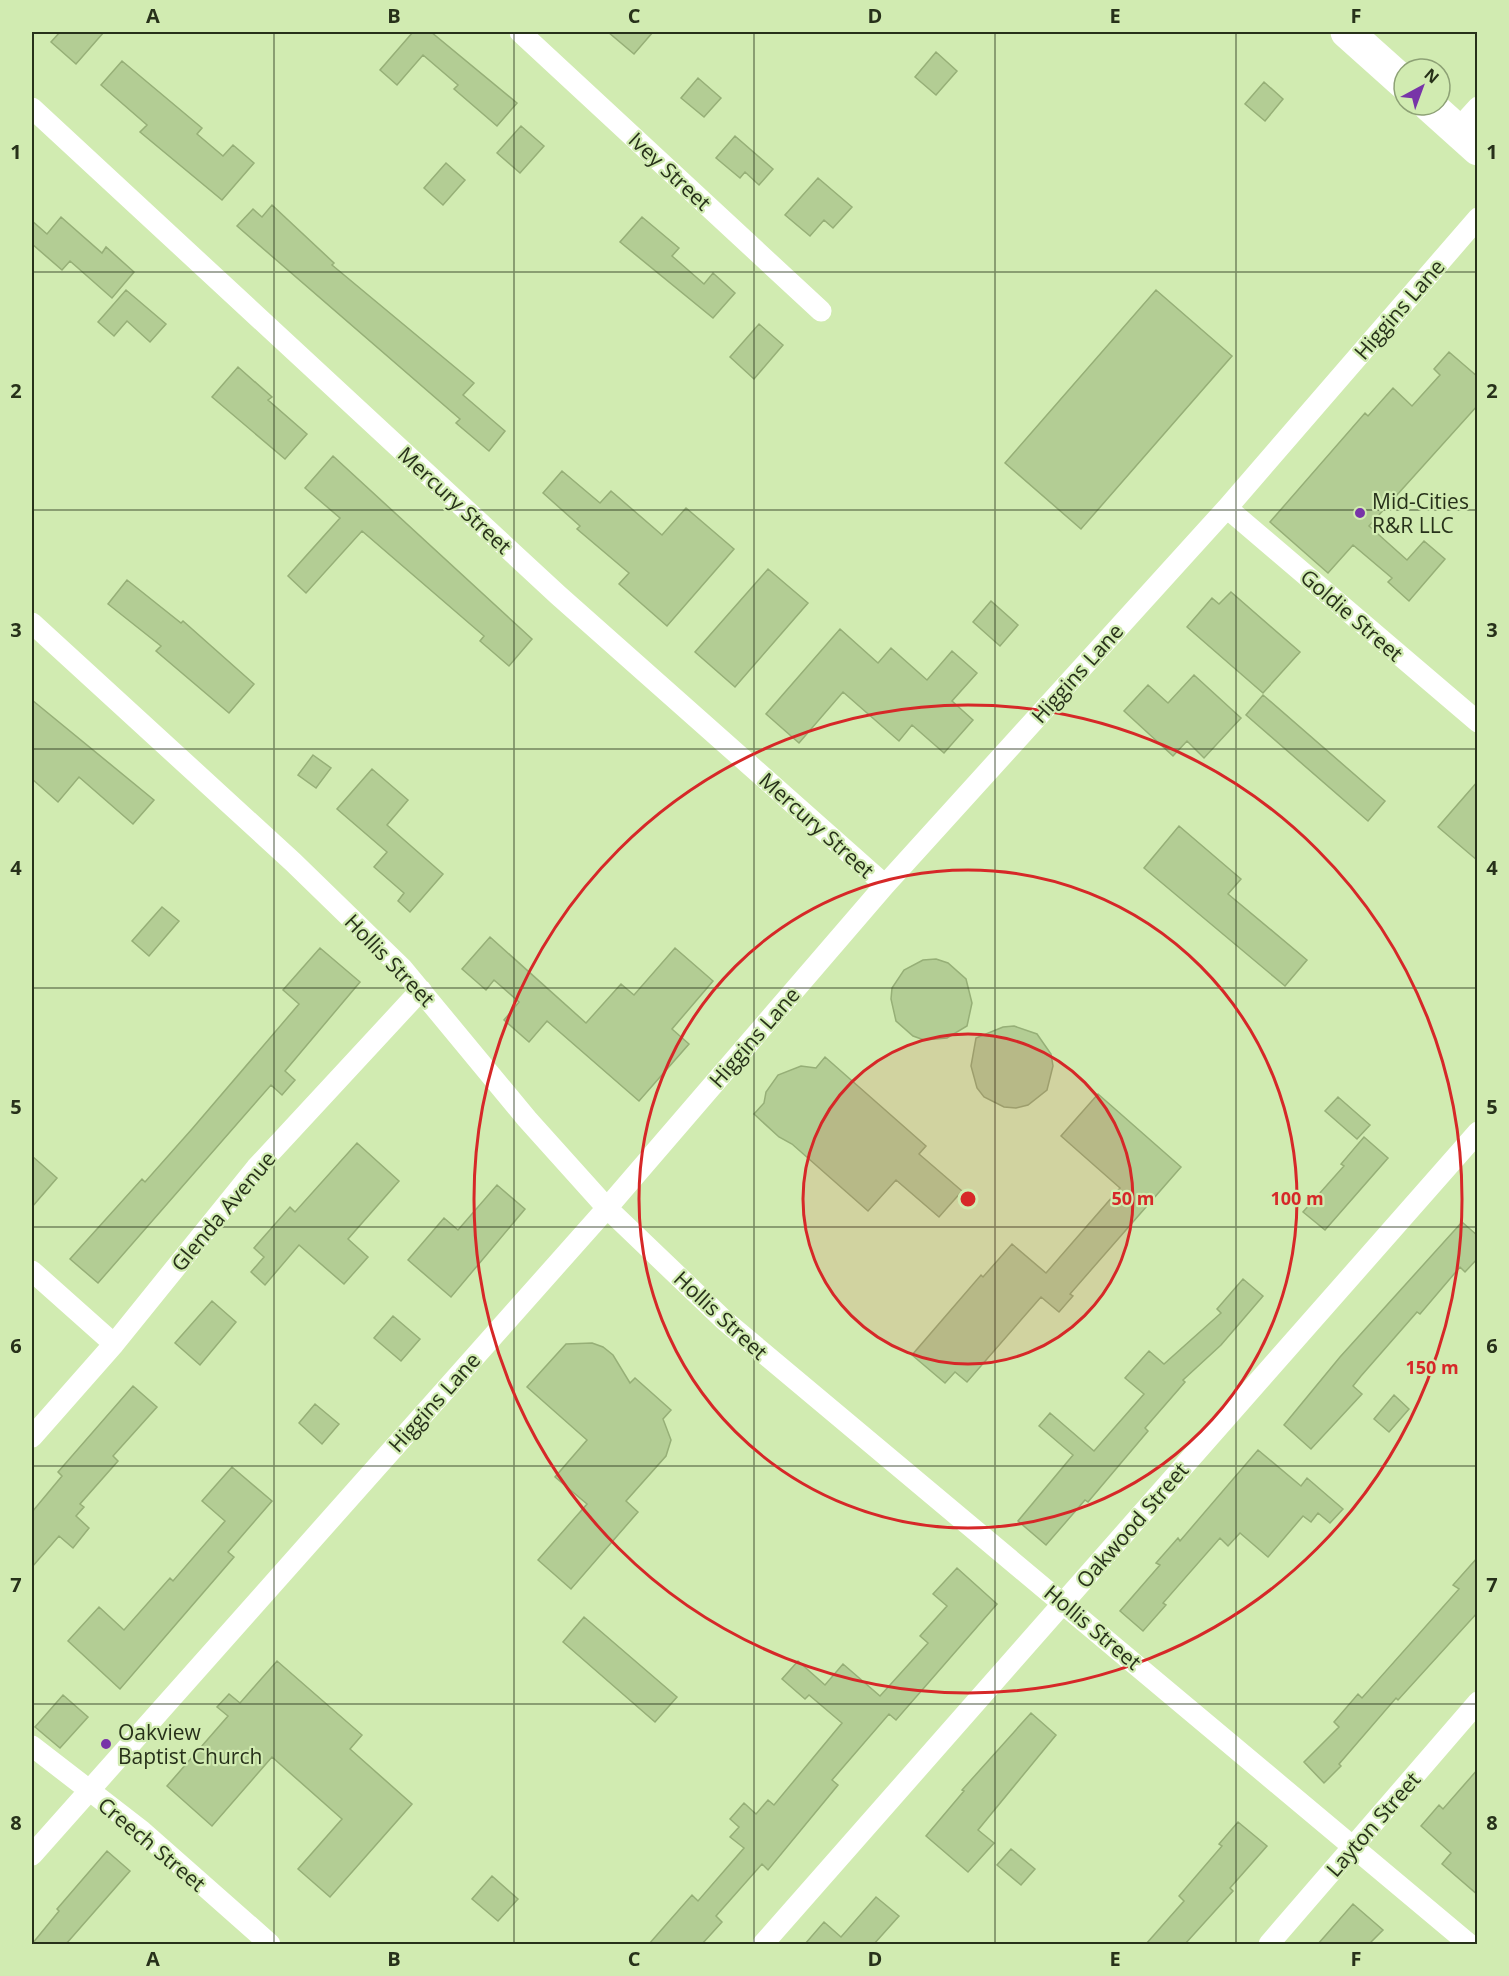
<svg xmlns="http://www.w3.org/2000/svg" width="1509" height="1976" viewBox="0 0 1509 1976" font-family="'Open Sans',sans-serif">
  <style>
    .building { fill: #b3cd94; stroke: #96af77; stroke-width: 1.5 }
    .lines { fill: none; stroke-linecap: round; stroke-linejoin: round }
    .minor { stroke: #fff; stroke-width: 21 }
    .primary { stroke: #fff; stroke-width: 33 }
    .grid { fill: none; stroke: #27311a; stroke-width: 1.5; stroke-opacity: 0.55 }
    .ring { fill: none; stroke: #d62828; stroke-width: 3 }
    .poi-dot { fill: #7834a8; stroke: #d1ebb1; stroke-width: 2 }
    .labels { text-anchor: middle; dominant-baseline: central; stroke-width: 4.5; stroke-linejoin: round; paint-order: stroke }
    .street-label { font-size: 21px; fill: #27311a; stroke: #d1ebb1 }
    .poi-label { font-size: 21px; fill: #27311a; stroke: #d1ebb1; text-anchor: start }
    .centre { fill: #d62828; stroke: #d1ebb1; stroke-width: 3 }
    .ring-label { font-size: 18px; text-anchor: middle; font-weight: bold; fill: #d62828; stroke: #d1ebb1; stroke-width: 4.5; stroke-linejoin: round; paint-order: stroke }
    .neatline { fill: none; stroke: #27311a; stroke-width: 2 }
    .grid-label { font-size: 20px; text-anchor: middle; font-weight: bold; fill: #27311a }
  </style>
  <rect width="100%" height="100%" fill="#d1ebb1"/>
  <!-- building -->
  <path class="building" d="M 60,32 L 104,32 L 76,64 L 51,42 Z
    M 413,32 L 431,32 L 517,103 L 497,126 L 454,89 L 458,85 L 423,55 L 397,85 L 380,70 Z
    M 608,32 L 653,32 L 634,54 Z
    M 936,52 L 957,71 L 936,95 L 915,77 Z
    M 122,61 L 202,128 L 197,134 L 223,156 L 233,145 L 254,163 L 222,200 L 140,132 L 147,125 L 101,85 Z
    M 698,78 L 721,98 L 704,117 L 681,98 Z
    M 1264,82 L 1283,99 L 1265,121 L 1245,104 Z
    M 521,126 L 544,146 L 520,173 L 497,153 Z
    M 735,136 L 773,169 L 759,185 L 745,172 L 740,178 L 716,158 Z
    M 446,163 L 465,180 L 443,205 L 424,188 Z
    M 818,178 L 852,207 L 833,228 L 824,220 L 810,236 L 785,215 Z
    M 272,205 L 334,263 L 332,265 L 474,383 L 463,395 L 505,431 L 489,451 L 456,423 L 460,419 L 237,226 L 253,209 L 262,217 Z
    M 61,217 L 102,253 L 106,247 L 134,272 L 112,298 L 70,261 L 62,270 L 32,244 L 32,221 L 47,234 Z
    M 642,217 L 679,248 L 672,256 L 704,284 L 713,273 L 735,293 L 713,318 L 620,242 Z
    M 126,290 L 166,324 L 150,342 L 127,321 L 114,336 L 98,322 Z
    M 1156,290 L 1232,356 L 1081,529 L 1005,463 Z
    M 759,324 L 783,345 L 754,379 L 730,357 Z
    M 1449,352 L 1478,377 L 1478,405 L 1369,526 L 1407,560 L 1424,541 L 1445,559 L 1409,601 L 1388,582 L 1392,578 L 1353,545 L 1328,573 L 1270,522 L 1365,413 L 1368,416 L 1393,388 L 1412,406 L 1440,375 L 1434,369 Z
    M 238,367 L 272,397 L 268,400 L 307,434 L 285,459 L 212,397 Z
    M 333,456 L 532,639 L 509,666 L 480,641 L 484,636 L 362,531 L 306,593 L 288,576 L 340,518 L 305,488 Z
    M 562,471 L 600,503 L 611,491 L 662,535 L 686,508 L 734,549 L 667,626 L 619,584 L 629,573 L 577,529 L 580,526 L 543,493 Z
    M 768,569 L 808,603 L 735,687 L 695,652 Z
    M 127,580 L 181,623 L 183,621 L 254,684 L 229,713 L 156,651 L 161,646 L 108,604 Z
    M 1231,592 L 1300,652 L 1263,693 L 1187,627 L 1212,598 L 1219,604 Z
    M 991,601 L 1018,625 L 1000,646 L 973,622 Z
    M 840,629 L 878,663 L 891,648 L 927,680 L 952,651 L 977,673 L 952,701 L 973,720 L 944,753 L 912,725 L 899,741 L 843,692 L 799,743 L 766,714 Z
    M 1194,675 L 1241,718 L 1204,758 L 1187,741 L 1173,756 L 1124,711 L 1148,685 L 1168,703 Z
    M 1263,695 L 1385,801 L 1368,821 L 1246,715 Z
    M 32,700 L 154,800 L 133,824 L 79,777 L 58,802 L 32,779 Z
    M 313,755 L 331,768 L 316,788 L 298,775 Z
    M 372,769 L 408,800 L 387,825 L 443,874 L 410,912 L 398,901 L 404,893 L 374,867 L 387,852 L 337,809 Z
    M 1478,781 L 1478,861 L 1438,827 Z
    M 1179,826 L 1241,879 L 1228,894 L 1307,960 L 1285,986 L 1144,868 Z
    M 162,907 L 179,921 L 149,956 L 132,941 Z
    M 490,937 L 586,1023 L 621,984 L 634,995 L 675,948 L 713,981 L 672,1029 L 689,1044 L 639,1101 L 547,1021 L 529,1042 L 504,1020 L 519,1002 L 494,980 L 486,990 L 462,969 Z
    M 320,948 L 360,982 L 285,1071 L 295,1080 L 282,1095 L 271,1085 L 98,1283 L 70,1259 L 142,1179 L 145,1182 L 192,1129 L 299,1004 L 283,990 Z
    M 936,959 L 948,963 L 966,979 L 972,1003 L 967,1026 L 947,1038 L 924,1040 L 913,1036 L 896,1021 L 891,999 L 892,988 L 904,970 L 923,960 Z
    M 1014,1026 L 1037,1034 L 1051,1054 L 1053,1066 L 1047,1090 L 1028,1105 L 1016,1108 L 1004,1107 L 984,1097 L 977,1088 L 971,1066 L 976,1038 L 1003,1027 Z
    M 825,1057 L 926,1146 L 919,1154 L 962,1191 L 939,1217 L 896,1180 L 868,1211 L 792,1144 L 779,1137 L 754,1114 L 764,1103 L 766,1092 L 778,1075 L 801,1066 L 816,1068 Z
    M 1098,1094 L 1181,1167 L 1070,1294 L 1073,1296 L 1059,1312 L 1041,1297 L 967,1382 L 955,1372 L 945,1383 L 912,1355 L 981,1275 L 983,1277 L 1012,1244 L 1046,1273 L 1120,1188 L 1061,1136 Z
    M 1338,1097 L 1370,1125 L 1357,1139 L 1325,1111 Z
    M 1364,1137 L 1388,1158 L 1325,1230 L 1303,1212 L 1344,1166 L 1341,1164 Z
    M 357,1143 L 399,1181 L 348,1239 L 368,1257 L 344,1284 L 299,1245 L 265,1285 L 251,1272 L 264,1257 L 254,1248 L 290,1207 L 295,1212 Z
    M 32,1156 L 57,1178 L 32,1207 Z
    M 497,1185 L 525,1209 L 451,1297 L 408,1260 L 444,1218 L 458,1230 Z
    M 1462,1222 L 1478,1236 L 1478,1258 L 1465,1272 L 1460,1267 L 1420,1314 L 1417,1312 L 1361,1376 L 1353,1386 L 1362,1394 L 1311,1449 L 1284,1425 L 1340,1357 Z
    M 1243,1279 L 1263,1296 L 1221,1345 L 1183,1380 L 1185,1382 L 1145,1428 L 1148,1431 L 1088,1502 L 1085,1500 L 1046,1545 L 1018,1521 L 1073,1455 L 1039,1426 L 1050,1413 L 1094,1451 L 1144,1394 L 1125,1378 L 1149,1351 L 1164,1364 L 1221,1313 L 1217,1309 Z
    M 212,1301 L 236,1322 L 200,1365 L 175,1343 Z
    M 393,1316 L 420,1339 L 401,1361 L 374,1338 Z
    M 592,1343 L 603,1347 L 613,1355 L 630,1383 L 635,1378 L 671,1410 L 663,1419 L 671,1440 L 666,1456 L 626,1501 L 638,1512 L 571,1589 L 538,1560 L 587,1504 L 555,1477 L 587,1440 L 527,1387 L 566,1344 Z
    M 133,1386 L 157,1407 L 113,1456 L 118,1461 L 80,1504 L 84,1507 L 76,1516 L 89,1528 L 73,1548 L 59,1536 L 32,1567 L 32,1512 L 62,1476 L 58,1472 Z
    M 1394,1395 L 1409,1409 L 1389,1432 L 1374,1419 Z
    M 315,1404 L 339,1424 L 322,1444 L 299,1423 Z
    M 1258,1450 L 1301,1486 L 1307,1478 L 1343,1509 L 1330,1523 L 1318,1513 L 1311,1522 L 1303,1516 L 1268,1557 L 1240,1533 L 1228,1546 L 1220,1538 L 1163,1603 L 1166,1605 L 1143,1631 L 1120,1611 L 1160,1565 L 1156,1563 L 1178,1538 L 1180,1541 Z
    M 232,1467 L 272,1501 L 228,1552 L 234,1557 L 120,1689 L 68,1641 L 99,1607 L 124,1630 L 170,1578 L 173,1581 L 225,1521 L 202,1501 Z
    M 1478,1557 L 1478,1612 L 1398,1700 L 1396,1698 L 1339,1764 L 1341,1766 L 1324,1783 L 1304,1762 L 1339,1727 L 1334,1722 L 1358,1694 L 1362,1698 L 1459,1589 L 1453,1585 Z
    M 957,1568 L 997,1604 L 896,1720 L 889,1714 L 832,1780 L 838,1785 L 768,1870 L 762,1864 L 716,1916 L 722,1922 L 702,1944 L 649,1944 L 692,1895 L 698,1901 L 744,1848 L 730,1837 L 739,1827 L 730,1819 L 744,1803 L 756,1814 L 768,1800 L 774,1805 L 842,1723 L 809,1695 L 805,1699 L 782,1679 L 798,1661 L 825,1685 L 843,1664 L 880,1696 L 928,1643 L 920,1636 L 947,1606 L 933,1594 Z
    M 584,1617 L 677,1697 L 655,1722 L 563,1642 Z
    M 277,1661 L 362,1735 L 350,1749 L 412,1804 L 330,1897 L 298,1869 L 342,1819 L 272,1757 L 212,1826 L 167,1786 L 228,1716 L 217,1707 L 229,1694 L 240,1703 Z
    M 63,1695 L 88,1717 L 60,1748 L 35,1727 Z
    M 1031,1713 L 1056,1735 L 978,1830 L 994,1843 L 968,1872 L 926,1836 L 964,1791 L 962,1790 Z
    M 1478,1769 L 1478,1895 L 1442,1864 L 1451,1853 L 1421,1826 L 1439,1805 L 1443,1809 Z
    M 1238,1822 L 1267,1846 L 1230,1888 L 1233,1891 L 1185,1944 L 1146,1944 L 1184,1901 L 1179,1896 L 1222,1846 L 1219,1844 Z
    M 1011,1849 L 1035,1869 L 1021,1885 L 997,1865 Z
    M 107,1851 L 130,1871 L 66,1944 L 32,1944 L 59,1911 L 57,1909 Z
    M 492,1876 L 518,1899 L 498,1921 L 472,1899 Z
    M 876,1897 L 899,1916 L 874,1944 L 805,1944 L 824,1922 L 841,1937 Z
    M 1353,1904 L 1383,1930 L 1369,1944 L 1318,1944 Z"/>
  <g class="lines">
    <!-- minor -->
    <path class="minor" d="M 520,32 L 821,311
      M 32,108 L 558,595 L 885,885
      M 1457,130 L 1478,107
      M 1227,508 L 1478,722
      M 32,623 L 293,862 L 402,968 L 527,1119 L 607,1208 L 724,1320 L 1469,1944
      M 32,1271 L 114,1344
      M 32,1437 L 114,1344 L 256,1168 L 421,990
      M 32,1746 L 142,1831 L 270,1944
      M 32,1855 L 607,1208 L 885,885 L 1227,508 L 1478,218
      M 763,1944 L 1478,1132
      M 1269,1944 L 1478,1702"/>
    <!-- primary -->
    <path class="primary" d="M 1347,32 L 1404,83
      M 1429,105 L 1478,149"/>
  </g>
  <!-- grid -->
  <path class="grid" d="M 274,32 L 274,1944M 514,32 L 514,1944M 754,32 L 754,1944M 995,32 L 995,1944M 1236,32 L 1236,1944M 32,272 L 1478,272M 32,510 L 1478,510M 32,749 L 1478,749M 32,988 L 1478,988M 32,1227 L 1478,1227M 32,1466 L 1478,1466M 32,1704 L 1478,1704"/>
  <!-- distance rings -->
  <circle cx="968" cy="1199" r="165" fill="#d62828" fill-opacity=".12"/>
  <g class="ring">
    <circle cx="968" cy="1199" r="165"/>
    <circle cx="968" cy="1199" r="329"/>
    <circle cx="968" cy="1199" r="494"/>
  </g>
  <!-- markers -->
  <g class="poi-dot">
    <circle cx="1360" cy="513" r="6"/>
    <circle cx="106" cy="1744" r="6"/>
  </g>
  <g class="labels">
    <!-- street labels -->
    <g class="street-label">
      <text transform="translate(670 171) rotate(43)">Ivey Street</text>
      <text transform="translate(1399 309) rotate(-49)">Higgins Lane</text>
      <text transform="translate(455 500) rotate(43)">Mercury Street</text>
      <text transform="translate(1352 615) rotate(41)">Goldie Street</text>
      <text transform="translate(1077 673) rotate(-48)">Higgins Lane</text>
      <text transform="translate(817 825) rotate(42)">Mercury Street</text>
      <text transform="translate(390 960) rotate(46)">Hollis Street</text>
      <text transform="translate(754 1037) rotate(-49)">Higgins Lane</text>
      <text transform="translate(223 1211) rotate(-50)">Glenda Avenue</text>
      <text transform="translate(721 1315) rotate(43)">Hollis Street</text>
      <text transform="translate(434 1402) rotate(-48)">Higgins Lane</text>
      <text transform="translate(1132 1525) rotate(-49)">Oakwood Street</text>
      <text transform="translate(1093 1627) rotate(40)">Hollis Street</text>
      <text transform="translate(1373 1824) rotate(-49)">Layton Street</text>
      <text transform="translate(152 1844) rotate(40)">Creech Street</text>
    </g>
    <!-- poi labels -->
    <g class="poi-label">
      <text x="1372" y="501">Mid-Cities<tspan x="1372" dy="24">R&amp;R LLC</tspan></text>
      <text x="118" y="1732">Oakview<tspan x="118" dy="24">Baptist Church</tspan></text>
    </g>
  </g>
  <circle cx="968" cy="1199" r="9" class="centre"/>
  <g class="ring-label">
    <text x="1133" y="1205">50 m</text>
    <text x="1297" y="1205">100 m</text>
    <text x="1432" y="1374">150 m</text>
  </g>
  <!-- border -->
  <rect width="1509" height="1976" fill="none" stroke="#d1ebb1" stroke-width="66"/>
  <!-- north arrow -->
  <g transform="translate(1422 87) rotate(41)"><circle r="28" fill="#d1ebb1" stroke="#8da175" stroke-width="1.5"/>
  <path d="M0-4.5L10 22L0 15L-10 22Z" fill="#7834a8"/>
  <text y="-9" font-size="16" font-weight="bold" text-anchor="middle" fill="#27311a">N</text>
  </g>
  <rect x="33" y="33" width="1443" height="1910" class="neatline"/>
  <g class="grid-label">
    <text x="153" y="23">A</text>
    <text x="394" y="23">B</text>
    <text x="634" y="23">C</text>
    <text x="875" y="23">D</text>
    <text x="1115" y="23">E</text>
    <text x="1356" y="23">F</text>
    <text x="16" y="159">1</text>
    <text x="1492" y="159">1</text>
    <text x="16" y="398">2</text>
    <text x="1492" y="398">2</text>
    <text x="16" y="637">3</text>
    <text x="1492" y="637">3</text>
    <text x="16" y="875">4</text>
    <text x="1492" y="875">4</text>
    <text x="16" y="1114">5</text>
    <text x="1492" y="1114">5</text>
    <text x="16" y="1353">6</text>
    <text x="1492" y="1353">6</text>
    <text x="16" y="1592">7</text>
    <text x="1492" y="1592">7</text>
    <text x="16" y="1830">8</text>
    <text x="1492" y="1830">8</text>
    <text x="153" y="1966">A</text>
    <text x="394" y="1966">B</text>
    <text x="634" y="1966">C</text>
    <text x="875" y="1966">D</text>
    <text x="1115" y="1966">E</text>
    <text x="1356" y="1966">F</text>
  </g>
</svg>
